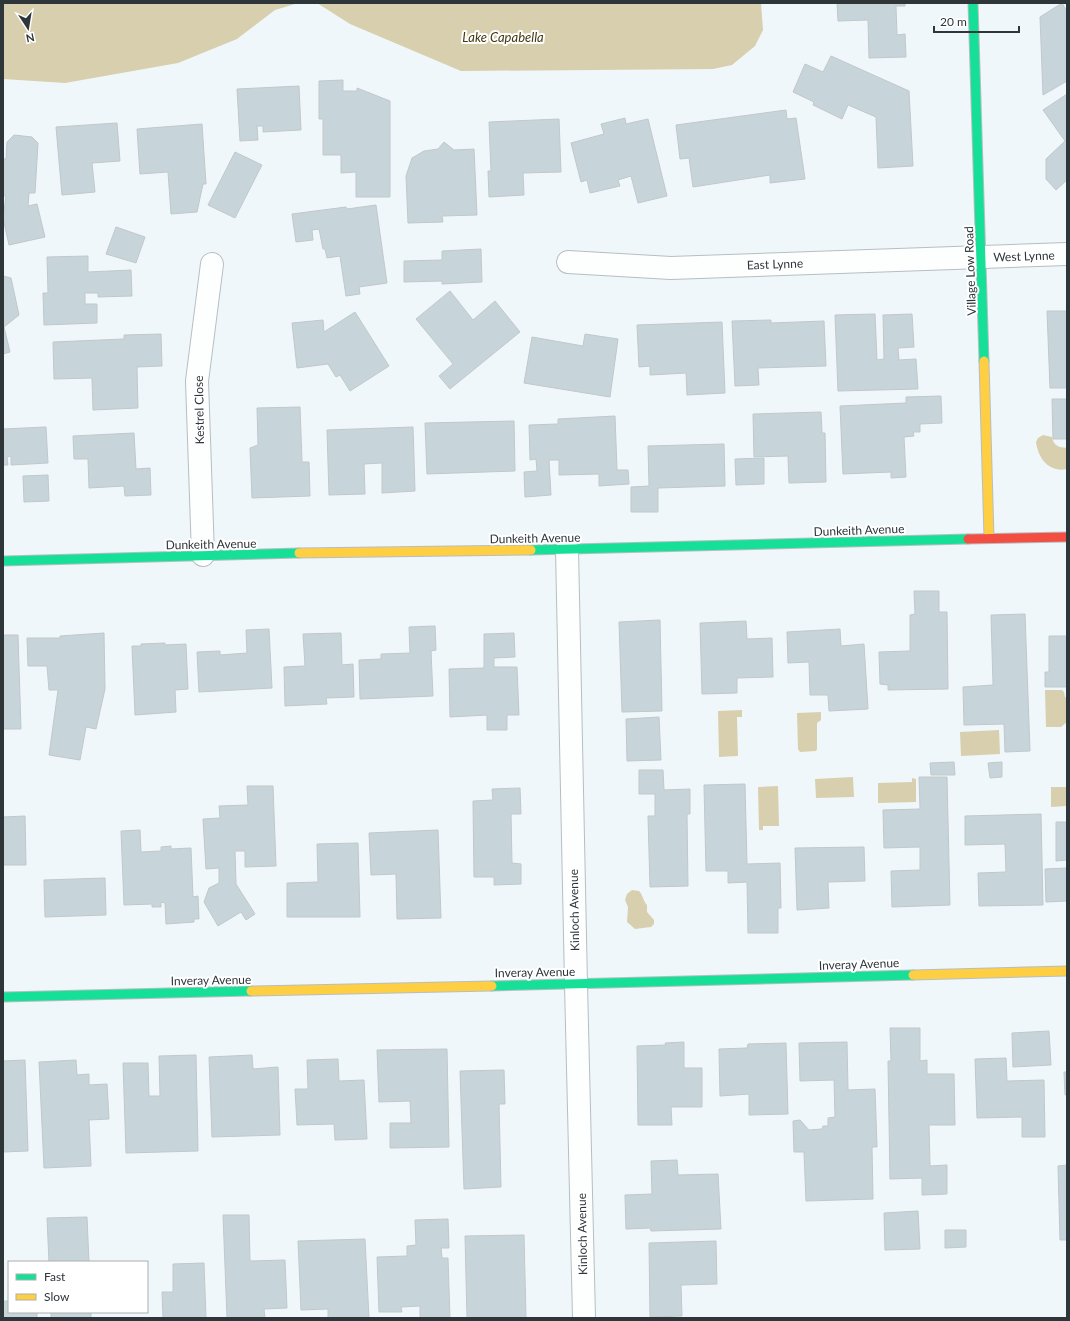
<svg xmlns="http://www.w3.org/2000/svg" width="1070" height="1321" viewBox="0 0 1070 1321" font-family="Lato,sans-serif">
  <style>
    .water { fill: #d8cfae }
    .building { fill: #c7d5db; stroke: #c1c8cb }
    .lines { fill: none; stroke-linecap: round; stroke-linejoin: round }
    .street-casing { stroke: #b7bec1; stroke-width: 24 }
    .fast-casing { stroke: #b7bec1; stroke-width: 11 }
    .slow-casing { stroke: #b7bec1; stroke-width: 11 }
    .jam-casing { stroke: #b7bec1; stroke-width: 11 }
    .street { stroke: #fdfefe; stroke-width: 22 }
    .fast { stroke: #16e098; stroke-width: 9 }
    .slow { stroke: #ffcf43; stroke-width: 9 }
    .jam { stroke: #f24e42; stroke-width: 9 }
    .labels { text-anchor: middle; dominant-baseline: central; stroke-width: 4; stroke-linejoin: round; paint-order: stroke }
    .street-label { font-size: 12px; fill: #2e363a; stroke: #fff }
    .water-label { font-size: 13px; font-style: italic; fill: #443811; stroke: #fff }
  </style>
  <rect width="100%" height="100%" fill="#f0f7fa"/>
  <!-- water -->
  <path class="water" d="M 3,3 L 310,3 L 295,4 L 275,10 L 237,39 L 178,63 L 65,83 L 3,79 Z
    M 317,3 L 761,3 L 763,30 L 755,46 L 732,65 L 713,69 L 461,71 L 350,24 Z
    M 1043,435 L 1052,437 C 1054,446 1058,447 1067,448 L 1067,469 C 1049,473 1038,458 1036,442 L 1038,438 Z
    M 1045,690 L 1062,690 L 1064,692 L 1065,697 L 1067,698 L 1067,722 L 1061,727 L 1046,727 Z
    M 742,710 L 742,717 L 737,717 L 738,756 L 719,757 L 718,711 Z
    M 821,712 L 821,720 L 817,723 L 817,749 L 816,751 L 800,752 L 798,749 L 797,713 Z
    M 999,730 L 1000,754 L 961,756 L 960,732 Z
    M 853,777 L 854,797 L 816,798 L 815,779 Z
    M 912,778 L 916,779 L 916,802 L 878,803 L 878,783 L 912,782 Z
    M 778,786 L 779,826 L 763,826 L 763,830 L 759,830 L 758,787 Z
    M 1051,787 L 1067,787 L 1067,806 L 1051,807 Z
    M 632,890 L 639,891 C 643,895 643,901 647,905 L 647,912 L 654,920 L 654,924 L 651,927 L 635,929 L 627,922 L 628,907 L 625,900 L 627,894 Z"/>
  <!-- building -->
  <path class="building" d="M 837,3 L 905,3 L 905,6 L 896,6 L 897,35 L 905,34 L 906,57 L 869,58 L 868,20 L 838,21 Z
    M 1062,3 L 1066,10 L 1067,10 L 1067,81 L 1043,95 L 1040,17 Z
    M 831,56 L 909,91 L 913,166 L 878,168 L 876,117 L 848,105 L 842,119 L 813,105 L 814,102 L 793,92 L 805,64 L 823,72 Z
    M 343,80 L 343,91 L 357,91 L 357,88 L 390,101 L 390,197 L 356,197 L 356,172 L 341,173 L 341,155 L 323,155 L 323,119 L 319,119 L 319,81 Z
    M 299,86 L 301,130 L 263,132 L 263,126 L 257,126 L 258,140 L 240,141 L 237,89 Z
    M 1067,94 L 1067,180 L 1056,190 L 1046,179 L 1046,159 L 1065,141 L 1043,110 Z
    M 786,110 L 787,119 L 796,118 L 805,179 L 770,183 L 770,175 L 693,187 L 689,158 L 680,159 L 676,125 Z
    M 625,118 L 626,124 L 648,119 L 667,196 L 638,203 L 631,176 L 618,180 L 620,186 L 590,193 L 587,180 L 581,182 L 571,143 L 604,134 L 601,124 Z
    M 559,119 L 561,172 L 523,173 L 524,195 L 489,197 L 488,171 L 491,171 L 489,122 Z
    M 117,123 L 120,161 L 92,163 L 95,192 L 62,195 L 56,127 Z
    M 202,124 L 206,184 L 203,184 L 197,212 L 171,214 L 168,172 L 140,174 L 137,129 Z
    M 14,135 L 32,137 L 38,143 L 35,193 L 29,193 L 28,206 L 37,204 L 45,237 L 9,245 L 3,218 L 6,196 L 3,196 L 3,159 L 6,159 L 7,142 Z
    M 444,142 L 454,150 L 474,149 L 477,215 L 442,216 L 443,222 L 408,223 L 406,176 L 412,158 L 424,151 L 438,149 Z
    M 235,152 L 262,165 L 235,218 L 208,205 Z
    M 376,205 L 387,283 L 359,287 L 360,294 L 346,296 L 340,256 L 327,258 L 325,249 L 323,249 L 319,229 L 312,230 L 313,240 L 296,242 L 292,214 L 346,207 L 347,209 Z
    M 116,227 L 145,237 L 136,263 L 106,254 Z
    M 481,249 L 482,282 L 442,284 L 442,281 L 404,282 L 404,261 L 442,260 L 442,251 Z
    M 88,256 L 88,272 L 131,270 L 132,296 L 98,297 L 98,293 L 85,293 L 85,304 L 97,304 L 97,323 L 44,325 L 43,293 L 48,293 L 47,257 Z
    M 3,276 L 11,278 L 19,315 L 4,327 L 10,352 L 3,354 Z
    M 450,291 L 473,320 L 495,301 L 520,332 L 450,389 L 439,376 L 453,364 L 416,319 Z
    M 1047,311 L 1067,311 L 1067,388 L 1050,388 Z
    M 355,312 L 389,366 L 350,391 L 340,375 L 336,377 L 328,364 L 297,368 L 292,323 L 323,320 L 324,332 Z
    M 875,314 L 877,360 L 884,359 L 883,315 L 912,314 L 914,347 L 898,348 L 899,360 L 916,359 L 918,389 L 838,391 L 835,315 Z
    M 771,320 L 771,323 L 824,321 L 826,366 L 758,368 L 759,385 L 735,386 L 732,321 Z
    M 722,322 L 725,393 L 687,395 L 686,373 L 650,375 L 650,366 L 639,367 L 637,325 Z
    M 161,334 L 162,366 L 137,367 L 138,408 L 93,410 L 92,378 L 54,379 L 53,342 L 124,339 L 124,335 Z
    M 585,334 L 618,339 L 610,397 L 524,383 L 532,337 L 583,346 Z
    M 941,396 L 942,423 L 920,424 L 920,432 L 913,432 L 914,436 L 904,437 L 906,477 L 891,478 L 891,472 L 843,474 L 840,406 L 906,403 L 906,397 Z
    M 1052,399 L 1067,399 L 1067,439 L 1053,439 Z
    M 300,407 L 302,462 L 309,462 L 310,496 L 252,498 L 250,448 L 258,445 L 257,408 Z
    M 821,412 L 822,433 L 825,433 L 826,482 L 789,483 L 788,456 L 754,457 L 753,414 Z
    M 615,416 L 617,470 L 628,470 L 629,484 L 599,486 L 599,474 L 559,475 L 559,460 L 549,460 L 551,495 L 525,497 L 524,472 L 537,471 L 536,459 L 530,460 L 529,425 L 558,424 L 558,419 Z
    M 514,421 L 515,471 L 427,474 L 425,423 Z
    M 46,427 L 48,463 L 11,465 L 11,456 L 7,457 L 8,465 L 3,465 L 3,429 Z
    M 413,427 L 415,491 L 382,493 L 382,463 L 364,464 L 365,494 L 329,495 L 327,430 Z
    M 134,433 L 136,469 L 150,468 L 151,495 L 125,496 L 124,486 L 89,488 L 88,459 L 74,459 L 73,436 Z
    M 724,444 L 725,486 L 658,488 L 658,512 L 631,512 L 631,487 L 649,486 L 648,446 Z
    M 764,458 L 764,484 L 736,485 L 735,459 Z
    M 48,475 L 49,501 L 24,502 L 23,476 Z
    M 914,591 L 939,591 L 939,612 L 947,612 L 948,689 L 888,690 L 888,685 L 880,684 L 879,652 L 910,651 L 910,615 L 915,614 Z
    M 1025,614 L 1030,751 L 1005,752 L 1004,724 L 964,725 L 963,687 L 993,685 L 991,615 Z
    M 660,620 L 662,711 L 622,712 L 619,622 Z
    M 746,621 L 747,639 L 772,638 L 773,677 L 737,678 L 737,693 L 702,694 L 700,623 Z
    M 435,626 L 436,650 L 431,651 L 433,696 L 360,699 L 359,660 L 381,659 L 381,654 L 410,653 L 409,627 Z
    M 269,629 L 272,688 L 199,692 L 197,652 L 220,651 L 220,655 L 247,653 L 246,630 Z
    M 840,629 L 841,646 L 864,644 L 868,709 L 829,711 L 828,695 L 810,695 L 809,662 L 788,663 L 787,632 Z
    M 104,633 L 105,689 L 96,729 L 86,727 L 80,760 L 49,755 L 58,690 L 49,690 L 47,666 L 28,666 L 27,638 L 60,638 L 60,636 Z
    M 341,633 L 342,665 L 353,664 L 354,697 L 326,698 L 327,704 L 285,706 L 284,667 L 305,666 L 303,634 Z
    M 514,633 L 515,657 L 494,658 L 494,667 L 517,667 L 519,715 L 507,715 L 507,730 L 487,730 L 487,715 L 450,717 L 449,669 L 484,668 L 484,634 Z
    M 3,635 L 18,635 L 21,729 L 3,729 Z
    M 1049,636 L 1067,636 L 1067,687 L 1045,687 L 1045,672 L 1049,672 Z
    M 165,643 L 165,645 L 186,644 L 188,689 L 175,690 L 176,712 L 135,715 L 132,646 L 141,646 L 141,644 Z
    M 659,717 L 661,760 L 627,761 L 626,719 Z
    M 954,762 L 955,775 L 931,775 L 930,763 Z
    M 1002,762 L 1002,777 L 990,778 L 988,763 Z
    M 639,770 L 663,770 L 664,790 L 690,789 L 690,814 L 687,814 L 688,886 L 650,887 L 648,816 L 655,816 L 655,794 L 639,794 Z
    M 919,777 L 947,777 L 950,905 L 892,907 L 891,871 L 920,870 L 920,847 L 884,848 L 883,810 L 920,809 Z
    M 745,784 L 747,864 L 780,863 L 781,908 L 778,908 L 778,933 L 748,933 L 747,882 L 728,883 L 728,871 L 706,871 L 704,785 Z
    M 247,786 L 273,786 L 276,866 L 245,867 L 245,851 L 235,851 L 236,884 L 255,914 L 246,920 L 241,912 L 218,926 L 204,902 L 209,888 L 219,883 L 219,868 L 206,869 L 203,819 L 220,818 L 219,806 L 248,805 Z
    M 520,788 L 521,814 L 511,814 L 512,863 L 521,864 L 521,884 L 494,885 L 494,877 L 474,877 L 473,801 L 493,800 L 492,789 Z
    M 1041,814 L 1043,905 L 979,906 L 978,873 L 1006,872 L 1005,844 L 965,845 L 965,816 Z
    M 25,816 L 26,865 L 3,865 L 3,817 Z
    M 1056,822 L 1067,822 L 1067,860 L 1056,861 Z
    M 140,830 L 141,852 L 161,851 L 161,847 L 171,846 L 171,849 L 191,848 L 193,897 L 198,896 L 199,919 L 194,919 L 194,922 L 166,924 L 165,903 L 161,902 L 161,907 L 152,907 L 152,904 L 124,905 L 121,831 Z
    M 438,830 L 441,918 L 397,919 L 396,874 L 371,875 L 369,833 Z
    M 358,843 L 360,917 L 287,917 L 287,883 L 318,882 L 317,844 Z
    M 864,847 L 865,881 L 828,882 L 829,908 L 797,910 L 795,848 Z
    M 1067,868 L 1067,901 L 1046,902 L 1045,869 Z
    M 105,878 L 106,915 L 45,917 L 44,880 Z
    M 890,1028 L 920,1028 L 920,1061 L 927,1060 L 927,1074 L 954,1074 L 955,1125 L 929,1125 L 930,1166 L 947,1165 L 947,1194 L 922,1195 L 922,1178 L 890,1179 L 888,1061 L 891,1061 Z
    M 1049,1031 L 1051,1065 L 1013,1067 L 1012,1033 Z
    M 684,1042 L 684,1068 L 702,1068 L 702,1107 L 671,1107 L 672,1125 L 638,1125 L 637,1046 L 666,1045 L 665,1043 Z
    M 847,1042 L 848,1090 L 875,1089 L 877,1147 L 872,1147 L 873,1199 L 806,1201 L 804,1152 L 794,1152 L 793,1121 L 800,1120 L 809,1130 L 822,1129 L 823,1126 L 828,1126 L 828,1118 L 835,1117 L 834,1080 L 800,1081 L 799,1043 Z
    M 786,1043 L 788,1114 L 749,1115 L 749,1094 L 720,1096 L 719,1049 L 747,1048 L 748,1044 Z
    M 447,1049 L 449,1147 L 390,1148 L 390,1123 L 411,1123 L 410,1101 L 379,1102 L 377,1050 Z
    M 196,1055 L 198,1151 L 126,1153 L 123,1063 L 148,1063 L 149,1096 L 160,1096 L 159,1056 Z
    M 252,1055 L 253,1069 L 278,1067 L 280,1135 L 212,1137 L 209,1057 Z
    M 1006,1058 L 1007,1081 L 1044,1080 L 1045,1137 L 1022,1137 L 1022,1117 L 977,1118 L 975,1059 Z
    M 338,1059 L 339,1081 L 364,1080 L 367,1139 L 335,1140 L 334,1124 L 297,1125 L 295,1089 L 308,1089 L 307,1060 Z
    M 25,1060 L 28,1151 L 3,1152 L 3,1061 Z
    M 76,1060 L 77,1075 L 89,1074 L 89,1085 L 107,1084 L 109,1119 L 89,1120 L 91,1166 L 44,1168 L 39,1062 Z
    M 504,1070 L 505,1104 L 499,1104 L 501,1187 L 464,1189 L 460,1071 Z
    M 1064,1072 L 1067,1072 L 1067,1095 L 1065,1095 Z
    M 677,1160 L 678,1175 L 718,1174 L 721,1229 L 651,1231 L 650,1228 L 626,1229 L 625,1195 L 652,1194 L 651,1161 Z
    M 1067,1165 L 1067,1240 L 1060,1240 L 1058,1166 Z
    M 918,1211 L 920,1249 L 885,1250 L 884,1213 Z
    M 223,1215 L 249,1215 L 250,1261 L 285,1260 L 287,1308 L 264,1309 L 265,1318 L 227,1318 Z
    M 87,1217 L 89,1262 L 49,1262 L 47,1218 Z
    M 448,1219 L 449,1248 L 441,1248 L 442,1258 L 448,1258 L 450,1318 L 420,1318 L 420,1306 L 401,1307 L 402,1312 L 379,1312 L 377,1257 L 407,1256 L 407,1246 L 416,1245 L 415,1220 Z
    M 945,1230 L 966,1230 L 966,1247 L 945,1248 Z
    M 524,1235 L 526,1318 L 467,1318 L 465,1236 Z
    M 365,1239 L 369,1318 L 328,1318 L 328,1309 L 301,1310 L 298,1241 Z
    M 716,1241 L 717,1284 L 681,1285 L 682,1316 L 650,1317 L 649,1243 Z
    M 204,1263 L 206,1318 L 163,1318 L 162,1292 L 173,1292 L 173,1264 Z
    M 3,1301 L 9,1301 L 9,1312 L 37,1312 L 37,1318 L 3,1318 Z
    M 51,1312 L 91,1312 L 91,1318 L 51,1318 Z"/>
  <g class="lines">
    <!-- street casing -->
    <g class="street-casing">
      <path id="street" d="M 568,262 L 671,268 L 1067,254
        M 567,549 L 576,984 L 584,1318
        M 203,555 L 197,381 L 212,264"/>
    </g>
    <!-- fast casing -->
    <g class="fast-casing">
      <path id="fast" d="M 973,3 L 984,361
        M 531,550 L 968,539
        M 3,561 L 299,553
        M 492,986 L 913,975
        M 3,997 L 251,991"/>
    </g>
    <!-- slow casing -->
    <g class="slow-casing">
      <path id="slow" d="M 984,361 L 989,538
        M 299,553 L 531,550
        M 913,975 L 1067,971
        M 251,991 L 492,986"/>
    </g>
    <!-- jam casing -->
    <g class="jam-casing">
      <path id="jam" d="M 968,539 L 1067,537"/>
    </g>
    <!-- street -->
    <use href="#street" class="street"/>
    <!-- fast -->
    <use href="#fast" class="fast"/>
    <!-- slow -->
    <use href="#slow" class="slow"/>
    <!-- jam -->
    <use href="#jam" class="jam"/>
  </g>
  <g class="labels">
    <!-- street labels -->
    <g class="street-label">
      <text transform="translate(1024 256) rotate(-2)">West Lynne</text>
      <text transform="translate(775 264) rotate(-2)">East Lynne</text>
      <text transform="translate(970 271) rotate(-92)">Village Low Road</text>
      <text transform="translate(199 410) rotate(-91)">Kestrel Close</text>
      <text transform="translate(859 530) rotate(-2)">Dunkeith Avenue</text>
      <text transform="translate(535 538) rotate(-1)">Dunkeith Avenue</text>
      <text transform="translate(211 544) rotate(-1)">Dunkeith Avenue</text>
      <text transform="translate(574 910) rotate(-91)">Kinloch Avenue</text>
      <text transform="translate(859 964) rotate(-2)">Inveray Avenue</text>
      <text transform="translate(535 972) rotate(-1)">Inveray Avenue</text>
      <text transform="translate(211 980) rotate(-1)">Inveray Avenue</text>
      <text transform="translate(582 1234) rotate(-91)">Kinloch Avenue</text>
    </g>
    <!-- water labels -->
    <g class="water-label">
      <text x="503" y="37">Lake Capabella</text>
    </g>
  </g>
  <!-- border -->
  <rect width="1070" height="1321" fill="none" stroke="#2e363a" stroke-width="8"/>
  <!-- legend -->
  <rect x="8" y="1261" width="140" height="52" fill="#ffffff" stroke="#abafb0"/>
  <rect x="16" y="1274" width="20" height="6" fill="#16e098" stroke="#abafb0"/>
  <text x="44" y="1281" font-size="12" fill="#2e363a">Fast</text>
  <rect x="16" y="1294" width="20" height="6" fill="#ffcf43" stroke="#abafb0"/>
  <text x="44" y="1301" font-size="12" fill="#2e363a">Slow</text>
  <!-- north arrow -->
  <g transform="translate(28 28) rotate(168)" stroke="#ffffff" stroke-width="3" paint-order="stroke">
  <path d="M0-3L7 15L0 10L-7 15Z" fill="#2e363a"/>
  <text y="-6" font-size="11" font-weight="bold" text-anchor="middle" fill="#2e363a">N</text>
  </g>
  <!-- scale -->
  <path d="M934 26v6h85v-6" fill="none" stroke="#2e363a" stroke-width="2"/>
  <text x="940" y="26" font-size="12" fill="#2e363a" stroke="#ffffff" stroke-width="3" paint-order="stroke">20 m</text>
</svg>
